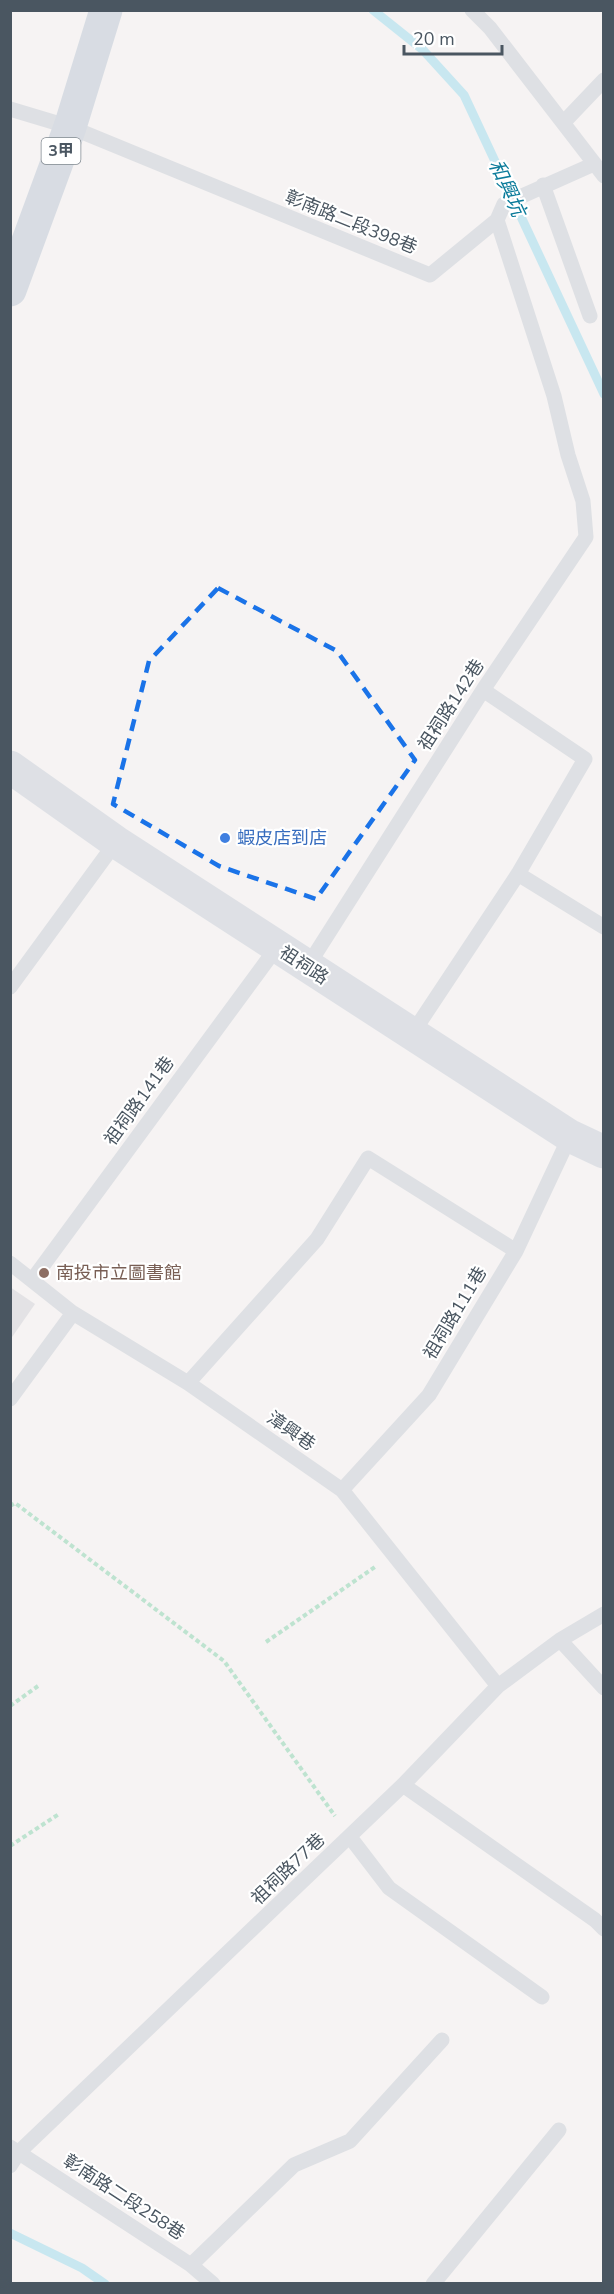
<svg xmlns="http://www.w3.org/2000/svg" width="614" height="2294" viewBox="0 0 614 2294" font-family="'Nunito Sans','Noto Sans TC',sans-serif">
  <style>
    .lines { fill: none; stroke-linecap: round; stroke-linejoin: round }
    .stream { stroke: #90daee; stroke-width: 9 }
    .building { fill: #cdcfd5 }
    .path { stroke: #7ad0a6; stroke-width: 4; stroke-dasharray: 4.5 3; stroke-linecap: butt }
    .lane { stroke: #c1cad2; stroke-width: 15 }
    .secondary { stroke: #c1cbd6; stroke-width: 33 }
    .primary { stroke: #b3c2d1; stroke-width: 33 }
    .marked { fill: none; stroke: #1a73e8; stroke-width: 4.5; stroke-dasharray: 12 8; stroke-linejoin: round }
    .shop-dot { fill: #3f7fe0; stroke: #fff; stroke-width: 2 }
    .education-dot { fill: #8d6e63; stroke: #fff; stroke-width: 2 }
    .labels { text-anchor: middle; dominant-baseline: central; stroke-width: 4.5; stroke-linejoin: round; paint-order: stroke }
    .shield { fill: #fff; stroke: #808990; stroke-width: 1.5 }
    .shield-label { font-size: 16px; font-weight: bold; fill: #4a5661 }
    .street-label { font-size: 18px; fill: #4a5661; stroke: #fff }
    .shop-label { font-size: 18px; fill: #366cbe; stroke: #fff; text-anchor: start }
    .education-label { font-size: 18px; fill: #785e54; stroke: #fff; text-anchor: start }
    .water-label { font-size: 20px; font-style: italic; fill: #0c7c9b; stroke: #fff }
  </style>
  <rect width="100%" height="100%" fill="#f5f3f3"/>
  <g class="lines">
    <!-- stream -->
    <path class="stream" d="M 373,10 L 423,50 L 464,95 L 604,394
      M 10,2233 L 82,2268 L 105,2284"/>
  </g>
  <!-- building -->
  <path class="building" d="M 10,1287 L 35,1304 L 10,1340 Z"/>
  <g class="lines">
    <!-- path -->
    <path class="path" d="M 10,1506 L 15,1503 L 224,1661 L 335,1816
      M 266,1642 L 375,1567
      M 10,1706 L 38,1686
      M 10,1846 L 59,1814"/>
    <!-- lane -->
    <path class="lane" d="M 472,10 L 490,28 L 604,176
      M 10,109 L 70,127 L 430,275 L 497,220 L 504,204 L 594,164
      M 564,122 L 604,80
      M 543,185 L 590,316
      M 518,874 L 604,927
      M 307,967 L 483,690 L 586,537 L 583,501 L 568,455 L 554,396 L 497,220
      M 10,987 L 116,842
      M 412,1034 L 518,874 L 585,759 L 483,690
      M 10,1263 L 73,1313 L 188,1383 L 342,1490 L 498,1686
      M 33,1279 L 277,947
      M 188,1383 L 317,1239 L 368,1158 L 516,1251
      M 10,1399 L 73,1313
      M 342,1490 L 429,1395 L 516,1251 L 570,1136
      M 560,1640 L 604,1688
      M 403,1785 L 595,1920 L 604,1929
      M 350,1837 L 389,1888 L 542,1997
      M 10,2147 L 191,2265 L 213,2284
      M 10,2166 L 19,2152 L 403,1785 L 498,1686 L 560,1640 L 604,1614
      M 191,2265 L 294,2165 L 350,2141 L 442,2040
      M 433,2284 L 559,2130"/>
    <!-- secondary -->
    <path class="secondary" d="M 10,767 L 116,842 L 570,1136 L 604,1152"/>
    <!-- primary -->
    <path class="primary" d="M 10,290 L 70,127 L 106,10"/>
  </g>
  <!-- marked area -->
  <path d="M0 0H614V2294H0ZM 218,588 L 337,651 L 415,760 L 316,899 L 219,866 L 113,804 L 149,661 Z" fill="#f5f3f3" fill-opacity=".55" fill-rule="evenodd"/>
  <path class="marked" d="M 218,588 L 337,651 L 415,760 L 316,899 L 219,866 L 113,804 L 149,661 Z"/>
  <!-- markers -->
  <circle class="shop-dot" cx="225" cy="838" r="6"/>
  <circle class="education-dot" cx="44" cy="1273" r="6"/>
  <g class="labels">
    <!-- shield labels -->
    <rect class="shield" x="41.5" y="138" width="39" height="26" rx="4.5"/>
    <g class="shield-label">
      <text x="61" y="151">3甲</text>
    </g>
    <!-- street labels -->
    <g class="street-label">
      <text transform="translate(351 222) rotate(22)">彰南路二段398巷</text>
      <text transform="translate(451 705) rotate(-57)">祖祠路142巷</text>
      <text transform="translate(304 965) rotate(33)">祖祠路</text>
      <text transform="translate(139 1101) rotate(-54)">祖祠路141巷</text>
      <text transform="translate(455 1313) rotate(-59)">祖祠路111巷</text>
      <text transform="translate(291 1431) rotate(35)">漳興巷</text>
      <text transform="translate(288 1869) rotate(-44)">祖祠路77巷</text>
      <text transform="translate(124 2197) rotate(33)">彰南路二段258巷</text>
    </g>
    <!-- shop labels -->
    <g class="shop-label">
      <text x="237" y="838">蝦皮店到店</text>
    </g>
    <!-- education labels -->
    <g class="education-label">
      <text x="56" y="1273">南投市立圖書館</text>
    </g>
    <!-- water labels -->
    <g class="water-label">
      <text transform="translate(507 188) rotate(65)">和興坑</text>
    </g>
  </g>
  <!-- border -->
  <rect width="614" height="2294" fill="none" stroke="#4a5661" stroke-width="24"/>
  <!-- scale -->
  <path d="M404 45v9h98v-9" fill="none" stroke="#4a5661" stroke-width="3"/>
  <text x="413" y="45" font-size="18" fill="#4a5661" stroke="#ffffff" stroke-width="4.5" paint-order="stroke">20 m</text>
</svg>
